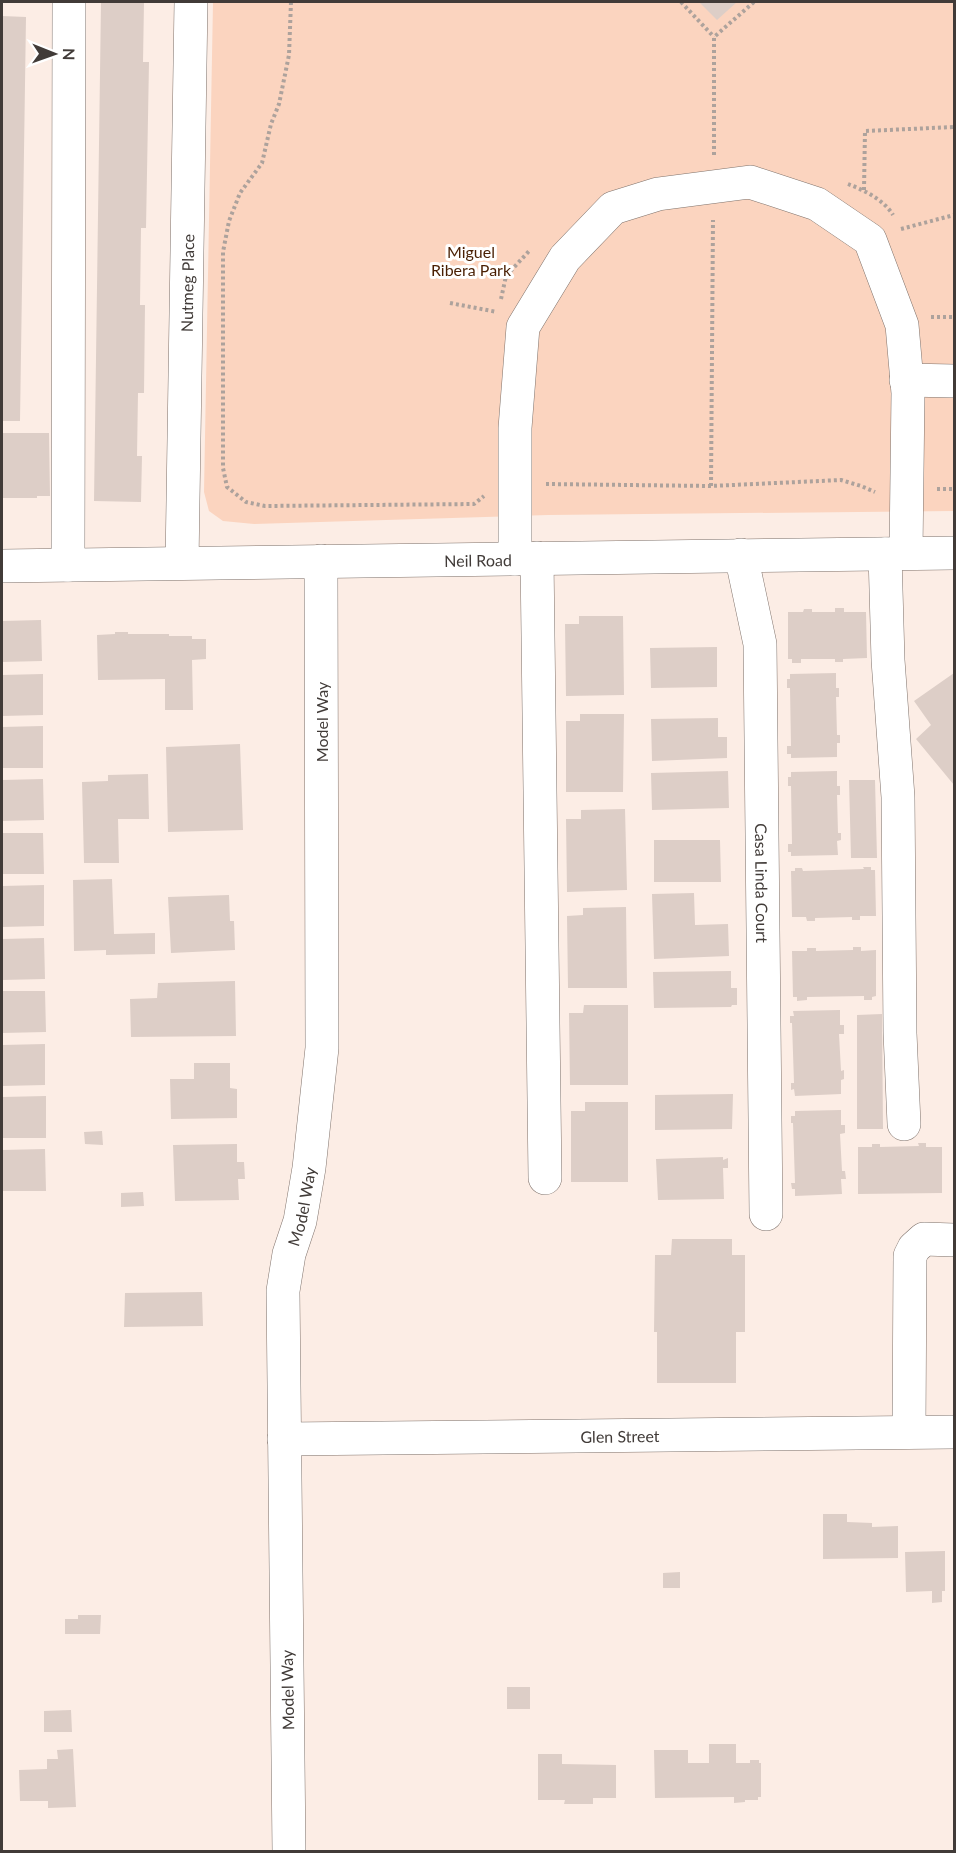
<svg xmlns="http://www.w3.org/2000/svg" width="956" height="1853" viewBox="0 0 956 1853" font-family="Lato,sans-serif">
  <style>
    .green { fill: #fbd4bf }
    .building { fill: #ddcec7 }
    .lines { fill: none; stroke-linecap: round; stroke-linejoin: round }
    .minor-casing { stroke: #7f726b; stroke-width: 34 }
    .path { stroke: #ada29c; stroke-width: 4; stroke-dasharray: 3 3; stroke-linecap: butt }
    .minor { stroke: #fff; stroke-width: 33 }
    .labels { text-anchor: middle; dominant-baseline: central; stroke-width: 6; stroke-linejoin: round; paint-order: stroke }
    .park-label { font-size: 16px; fill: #491f03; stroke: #fff }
    .street-label { font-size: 16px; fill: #413b38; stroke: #fff }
  </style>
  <rect width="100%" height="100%" fill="#fcede5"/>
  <!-- green -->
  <path class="green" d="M 213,2 L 954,2 L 954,511 L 548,515 L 254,524 L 223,521 L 209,511 L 204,492 Z"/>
  <!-- building -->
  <path class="building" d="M 101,2 L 144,2 L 143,62 L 149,62 L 146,228 L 141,228 L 140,305 L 145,305 L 144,393 L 138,393 L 137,456 L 142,456 L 141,502 L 94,501 Z
    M 699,2 L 737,2 L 717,20 Z
    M 2,16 L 26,17 L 20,421 L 2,421 Z
    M 2,433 L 49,433 L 50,496 L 37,496 L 37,498 L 2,498 Z
    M 835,608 L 844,608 L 844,612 L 866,612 L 867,658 L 843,659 L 843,662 L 835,662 L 835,659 L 801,659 L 801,663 L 792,663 L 792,659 L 788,659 L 788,612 L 803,612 L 804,609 L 812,609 L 812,612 L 835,612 Z
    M 579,616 L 623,616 L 624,695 L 566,696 L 565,624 L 579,624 Z
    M 41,620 L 42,661 L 2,662 L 2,621 Z
    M 115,632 L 128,632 L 128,634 L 169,634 L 169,636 L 192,636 L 192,639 L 206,639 L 206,659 L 192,660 L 193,710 L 165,710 L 165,679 L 98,680 L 97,635 L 115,634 Z
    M 717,647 L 717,687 L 651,688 L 650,648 Z
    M 836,673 L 836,688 L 839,688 L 839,697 L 836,697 L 837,735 L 840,735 L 840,743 L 837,743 L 837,757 L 791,758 L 791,754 L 787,754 L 787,746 L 791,746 L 790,688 L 787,688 L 787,679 L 790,679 L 790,674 Z
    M 954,673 L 954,785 L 916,739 L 931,725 L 914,701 Z
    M 43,674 L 43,715 L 2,716 L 2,675 Z
    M 580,714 L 624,714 L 623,792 L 566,792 L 566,721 L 580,721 Z
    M 718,718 L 718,737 L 727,737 L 727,758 L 652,761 L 651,719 Z
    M 43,726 L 43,768 L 2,768 L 2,727 Z
    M 240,744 L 243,830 L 168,832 L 166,747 Z
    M 728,771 L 729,808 L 652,810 L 651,773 Z
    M 837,771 L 837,786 L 840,786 L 840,795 L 837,795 L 838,833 L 841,833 L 841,840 L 837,841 L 838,855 L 791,856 L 791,852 L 788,852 L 788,844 L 792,844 L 791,786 L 788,786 L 788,777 L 791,777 L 791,772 Z
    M 148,774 L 149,819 L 118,819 L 119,863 L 84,863 L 82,782 L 108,781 L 108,775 Z
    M 43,779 L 44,820 L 2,821 L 2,780 Z
    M 849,780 L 875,780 L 877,858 L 851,858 Z
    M 625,809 L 627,890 L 567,892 L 566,819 L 581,819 L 581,810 Z
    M 2,833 L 43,833 L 44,874 L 2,874 Z
    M 654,840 L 720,840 L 721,882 L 654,882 Z
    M 863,867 L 871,867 L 871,870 L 875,870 L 876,916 L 860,916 L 860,920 L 852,920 L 852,917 L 815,918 L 815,921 L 807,921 L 806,917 L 792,917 L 791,871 L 795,871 L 795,868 L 802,868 L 803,871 L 864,869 Z
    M 112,879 L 114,934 L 155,933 L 155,954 L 106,955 L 106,950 L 74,951 L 73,880 Z
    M 44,885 L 44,926 L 2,927 L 2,886 Z
    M 694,893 L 695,925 L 728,924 L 729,956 L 654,959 L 652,894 Z
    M 229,895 L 230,921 L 234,921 L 235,950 L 171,953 L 168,897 Z
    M 626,907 L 627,988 L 568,988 L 567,916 L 583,915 L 583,908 Z
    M 44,938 L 45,979 L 2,980 L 2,939 Z
    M 853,947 L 861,947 L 861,951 L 876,950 L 876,996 L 872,997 L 872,1000 L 864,1000 L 864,996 L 807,997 L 807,1000 L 797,1001 L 797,997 L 793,997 L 792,951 L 807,951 L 807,948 L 816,948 L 816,951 L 853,950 Z
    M 731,971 L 731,988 L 737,988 L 737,1005 L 732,1005 L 731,1007 L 654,1008 L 653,972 Z
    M 235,981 L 236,1036 L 131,1037 L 130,999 L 157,998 L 158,983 Z
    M 2,991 L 45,991 L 46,1032 L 2,1033 Z
    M 584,1005 L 628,1005 L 628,1085 L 570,1085 L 569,1013 L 583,1013 Z
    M 840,1010 L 840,1025 L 844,1025 L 844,1034 L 839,1034 L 841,1071 L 844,1070 L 844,1079 L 841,1080 L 841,1094 L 795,1096 L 794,1089 L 791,1090 L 791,1083 L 794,1083 L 792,1023 L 790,1023 L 790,1016 L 794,1016 L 793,1011 Z
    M 882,1014 L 883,1129 L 857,1129 L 857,1015 Z
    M 45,1044 L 45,1085 L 2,1086 L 2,1045 Z
    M 194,1063 L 230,1063 L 230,1088 L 237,1089 L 237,1118 L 171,1119 L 170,1079 L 194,1079 Z
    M 733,1094 L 732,1129 L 655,1130 L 655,1095 Z
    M 46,1096 L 46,1138 L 2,1138 L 2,1097 Z
    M 585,1102 L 628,1102 L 628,1182 L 571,1182 L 571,1111 L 585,1111 Z
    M 841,1110 L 841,1125 L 845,1125 L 845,1133 L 840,1134 L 842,1171 L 845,1171 L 846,1179 L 841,1179 L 842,1194 L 795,1196 L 795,1189 L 792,1189 L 791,1183 L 795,1183 L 793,1123 L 791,1123 L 791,1116 L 795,1116 L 795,1111 Z
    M 102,1131 L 103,1145 L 85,1144 L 84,1132 Z
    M 918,1143 L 926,1143 L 926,1147 L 942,1147 L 942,1193 L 858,1194 L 858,1147 L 872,1147 L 872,1144 L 880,1144 L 880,1147 L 919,1146 Z
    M 237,1144 L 237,1162 L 244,1162 L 245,1179 L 238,1179 L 239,1200 L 175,1201 L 173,1145 Z
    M 45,1149 L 46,1191 L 2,1191 L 2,1150 Z
    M 723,1157 L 723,1160 L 728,1158 L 728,1168 L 723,1168 L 724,1199 L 658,1200 L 656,1159 Z
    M 143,1192 L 144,1206 L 121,1207 L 121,1193 Z
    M 672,1239 L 732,1239 L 732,1255 L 745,1255 L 745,1332 L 736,1332 L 736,1383 L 657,1383 L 657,1332 L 654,1332 L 655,1255 L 671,1255 Z
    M 202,1292 L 203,1326 L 124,1327 L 125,1293 Z
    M 823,1514 L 847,1514 L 847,1522 L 872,1523 L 872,1527 L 898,1526 L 898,1558 L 823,1559 Z
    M 945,1551 L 945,1591 L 942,1591 L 942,1602 L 932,1603 L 932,1591 L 906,1592 L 905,1552 Z
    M 680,1572 L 680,1588 L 663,1588 L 663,1573 Z
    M 78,1615 L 101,1615 L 100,1634 L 65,1634 L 65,1619 L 78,1619 Z
    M 507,1687 L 530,1687 L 530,1709 L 507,1709 Z
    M 71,1710 L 72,1732 L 44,1732 L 44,1711 Z
    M 709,1744 L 736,1744 L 736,1763 L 750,1763 L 750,1760 L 759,1760 L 759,1763 L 761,1763 L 761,1797 L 758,1797 L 758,1800 L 745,1800 L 745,1802 L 734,1803 L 734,1797 L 655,1798 L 654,1750 L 688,1750 L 688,1763 L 709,1763 Z
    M 73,1749 L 76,1807 L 48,1808 L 48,1801 L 20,1801 L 19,1770 L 47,1769 L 47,1759 L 58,1759 L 57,1750 Z
    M 538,1754 L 562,1754 L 562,1764 L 616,1765 L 616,1798 L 593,1798 L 593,1804 L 564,1804 L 565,1800 L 538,1800 Z"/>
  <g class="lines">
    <!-- minor casing -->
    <g class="minor-casing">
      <g id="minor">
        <path d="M 906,380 L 954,381"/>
        <path d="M 885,554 L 888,660 L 898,797 L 900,1033 L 904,1124"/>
        <path id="s1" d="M 741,555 L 760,644 L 766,1214"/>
        <path d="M 537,558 L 545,1178"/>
        <path d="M 515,559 L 515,428 L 523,327 L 565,258 L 613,208 L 658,194 L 750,182 L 817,204 L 870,240 L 902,325 L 908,393 L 906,553"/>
        <path id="s2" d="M 182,563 L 191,2"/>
        <path d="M 68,565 L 69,2"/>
        <path id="s3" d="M 2,566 L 954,553"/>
        <path d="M 909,1432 L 910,1256 L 914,1248 L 924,1239 L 954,1240"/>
        <path id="s4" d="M 284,1439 L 954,1432"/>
        <path id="s5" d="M 289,1852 L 283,1291 L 289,1254 L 300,1221 L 309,1168 L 322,1048 L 321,561"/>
      </g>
    </g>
    <!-- path -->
    <path class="path" d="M 291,2 L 289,55 L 279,104 L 271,124 L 262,163 L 240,193 L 229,221 L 223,252 L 223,468 L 227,487 L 246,502 L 265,506 L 474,504 L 484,496
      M 681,2 L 714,37
      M 714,155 L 714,37 L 754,2
      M 848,184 C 864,190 884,200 893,215
      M 864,190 L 865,131 L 954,127
      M 901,229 L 954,215
      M 501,299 L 506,276 L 530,250
      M 450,303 L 497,312
      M 931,317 L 954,317
      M 546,484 L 711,486 L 841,480 L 861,486 L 875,492
      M 711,486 L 713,220
      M 937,489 L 954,489"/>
    <!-- minor -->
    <use href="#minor" class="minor"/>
  </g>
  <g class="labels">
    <!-- park labels -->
    <g class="park-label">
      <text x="471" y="251">Miguel<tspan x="471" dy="18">Ribera Park</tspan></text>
    </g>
    <!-- street labels -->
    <g class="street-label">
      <text stroke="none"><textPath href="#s2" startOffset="280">Nutmeg Place</textPath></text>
      <text stroke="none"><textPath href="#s3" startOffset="476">Neil Road</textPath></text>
      <text transform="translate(321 722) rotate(-90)">Model Way</text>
      <text stroke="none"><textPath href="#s1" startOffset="330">Casa Linda Court</textPath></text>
      <text stroke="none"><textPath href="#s5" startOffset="648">Model Way</textPath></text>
      <text stroke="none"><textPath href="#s4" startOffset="336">Glen Street</textPath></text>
      <text transform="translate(287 1690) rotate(-91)">Model Way</text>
    </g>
  </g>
  <!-- border -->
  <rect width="956" height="1853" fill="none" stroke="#413b38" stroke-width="6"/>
  <!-- north arrow -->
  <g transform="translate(54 54) rotate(91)" stroke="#ffffff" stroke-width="4.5" paint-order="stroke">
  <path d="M0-4.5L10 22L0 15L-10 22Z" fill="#413b38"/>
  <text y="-9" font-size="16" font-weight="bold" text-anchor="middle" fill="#413b38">N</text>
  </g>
</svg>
